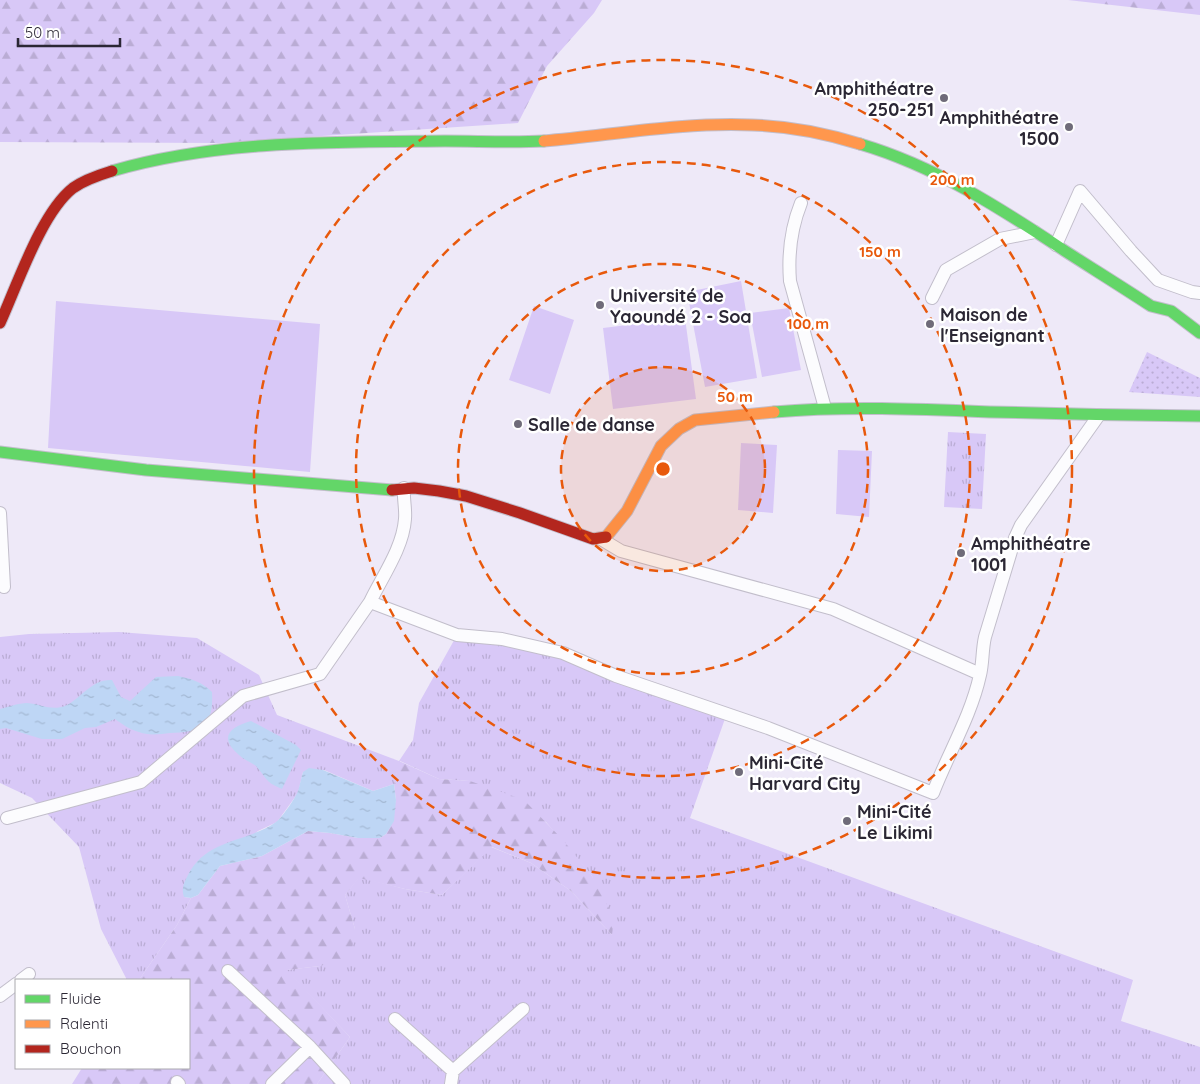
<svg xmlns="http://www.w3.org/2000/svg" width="1200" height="1084" viewBox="0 0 1200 1084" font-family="Quicksand,sans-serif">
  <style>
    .grass { fill: url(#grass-tufts) }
    .forest { fill: url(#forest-firs) }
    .garden { fill: url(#garden-dots) }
    .pitch { fill: #d8c8f7 }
    .water { fill: url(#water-ripples) }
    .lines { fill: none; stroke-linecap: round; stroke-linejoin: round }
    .street-casing { stroke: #c2becb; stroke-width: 14 }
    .fast-casing { stroke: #c2becb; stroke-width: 13 }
    .slow-casing { stroke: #c2becb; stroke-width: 13 }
    .jam-casing { stroke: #c2becb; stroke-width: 13 }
    .street { stroke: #fcfcfe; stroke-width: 12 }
    .fast { stroke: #63d668; stroke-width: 11 }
    .slow { stroke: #ff974d; stroke-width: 11 }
    .jam { stroke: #b3261e; stroke-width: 11 }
    .ring { fill: none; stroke: #e8590c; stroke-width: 2.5; stroke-dasharray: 9 6 }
    .poi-dot { fill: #6f6b79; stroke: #fff; stroke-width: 2 }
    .labels { text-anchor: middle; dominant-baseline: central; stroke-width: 5; stroke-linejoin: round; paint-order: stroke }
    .poi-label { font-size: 18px; font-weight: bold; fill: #2b2734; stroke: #fff; text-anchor: start }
    .centre { fill: #e8590c; stroke: #fff; stroke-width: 2.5 }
    .ring-label { font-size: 15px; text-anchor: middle; font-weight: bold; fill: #e8590c; stroke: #fff; stroke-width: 5; stroke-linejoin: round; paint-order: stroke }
  </style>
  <defs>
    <pattern id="grass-tufts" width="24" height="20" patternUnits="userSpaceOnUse" patternTransform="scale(1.25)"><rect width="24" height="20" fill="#d8c8f7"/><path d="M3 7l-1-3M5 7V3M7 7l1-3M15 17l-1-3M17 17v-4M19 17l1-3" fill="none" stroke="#baacd4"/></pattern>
    <pattern id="forest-firs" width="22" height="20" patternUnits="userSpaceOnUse" patternTransform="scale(1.25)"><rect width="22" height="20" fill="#d8c8f7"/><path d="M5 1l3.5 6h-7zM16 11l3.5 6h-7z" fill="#baacd4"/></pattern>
    <pattern id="garden-dots" width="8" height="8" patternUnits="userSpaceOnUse" patternTransform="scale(1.25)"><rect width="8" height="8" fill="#d8c8f7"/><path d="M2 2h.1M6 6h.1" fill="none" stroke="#baacd4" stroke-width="1.8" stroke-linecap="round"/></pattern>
    <pattern id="water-ripples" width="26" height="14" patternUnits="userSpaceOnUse" patternTransform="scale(1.25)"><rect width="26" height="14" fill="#bed6f5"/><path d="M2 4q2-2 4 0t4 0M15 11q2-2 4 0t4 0" fill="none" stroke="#a3b8d3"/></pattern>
  </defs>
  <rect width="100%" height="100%" fill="#eee9f8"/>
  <!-- grass -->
  <path class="grass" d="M 948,432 L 986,434 L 982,509 L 944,507 Z
    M 119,632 L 197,638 L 259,675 L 277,715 L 399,761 L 413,740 L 419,703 L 457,635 L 502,639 L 727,713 L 690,818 L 1133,980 L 1121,1021 L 1200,1047 L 1200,1084 L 317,1084 L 350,1037 L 286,970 L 320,966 L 355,929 L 345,895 L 359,877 L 405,889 L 442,895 L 491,847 L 531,863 L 571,891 L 612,935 L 592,876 L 546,822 L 470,781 L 439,779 L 400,761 L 394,784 L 373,791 L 324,770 L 303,772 L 298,793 L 277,822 L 258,831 L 184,897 L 191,898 L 177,925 L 139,980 L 127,980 L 101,929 L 79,847 L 32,798 L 0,783 L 0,637 L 29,634 Z"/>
  <!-- forest -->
  <path class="forest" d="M 0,0 L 602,0 L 594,13 L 547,66 L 518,123 L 218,143 L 0,142 Z
    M 1068,0 L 1200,0 L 1200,15 Z
    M 399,761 L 439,779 L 470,781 L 524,800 L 563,840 L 592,876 L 614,918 L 612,935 L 571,891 L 531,863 L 492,847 L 442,895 L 405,889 L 359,878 L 345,895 L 355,929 L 351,957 L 320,966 L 287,970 L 350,1037 L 317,1084 L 72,1084 L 82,1068 L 189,1068 L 189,980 L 139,980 L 177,925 L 191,898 L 198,895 L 220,866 L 262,856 L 308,831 L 330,833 L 358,838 L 380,838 L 386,834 L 396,800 L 394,784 Z"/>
  <!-- garden -->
  <path class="garden" d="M 1147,352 L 1200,378 L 1200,397 L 1129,392 Z"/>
  <!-- pitch -->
  <path class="pitch" d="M 741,281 L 757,378 L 705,387 L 687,292 Z
    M 56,301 L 320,324 L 310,472 L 48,448 Z
    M 534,306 L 574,320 L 550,394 L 509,380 Z
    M 789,308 L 801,370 L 762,377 L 750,313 Z
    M 685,318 L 696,399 L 613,409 L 603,328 Z
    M 741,443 L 777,445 L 773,513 L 738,510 Z
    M 838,450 L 872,451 L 869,517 L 836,514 Z"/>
  <!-- water -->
  <path class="water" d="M 178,676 C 192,679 202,682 212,692 C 214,727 201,732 170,733 C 160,734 149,736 139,732 C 130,730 122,724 115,719 L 96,727 L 85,728 L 62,739 L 42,739 L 6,728 L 0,729 L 0,709 C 8,707 19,703 27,703 C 41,704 51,711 65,706 C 81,699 91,679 112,680 L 121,697 L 130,701 L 156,677 Z
    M 251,721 L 296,745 L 301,750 L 282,789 C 278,787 272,785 268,781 C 264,777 261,771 256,766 C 251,762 244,760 239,755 C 218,737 230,727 251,721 Z
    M 309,768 L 323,770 L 373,791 L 394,784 L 396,800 L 394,821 L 386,834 L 380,838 L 358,838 L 330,833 L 308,831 L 262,856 L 220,866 L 198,895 L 191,898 L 184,897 C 181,888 184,883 188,875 C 206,839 246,843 276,822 C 281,819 296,797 298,791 C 300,785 301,778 303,772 Z"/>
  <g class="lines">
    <!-- street casing -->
    <g class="street-casing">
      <path id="street" d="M 801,203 C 791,228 788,255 790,281 L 825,408
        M 1056,245 L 1080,191 L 1131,251 L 1158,280 L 1192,292 L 1200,293
        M 932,298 L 946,270 L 1000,239 L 1035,232
        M 404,488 C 403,498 406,509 405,519 C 403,548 382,577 370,602 L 457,635 L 502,639 L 563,653 L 616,676 L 768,728 L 933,793 C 948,754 971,716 980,675 C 983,663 982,650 985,637 L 1015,538 L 1021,525 L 1099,415
        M 0,513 L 4,587
        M 601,539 L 621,551 L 833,609 L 980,674
        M 7,818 L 141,782 L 243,696 L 320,674 L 370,602
        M 228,971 L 310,1047 L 344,1084
        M 21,980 L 29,974
        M 0,996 L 16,984
        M 395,1019 L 453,1071
        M 177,1082 L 179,1084
        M 272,1084 L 310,1047
        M 451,1084 L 453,1071 L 523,1009"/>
    </g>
    <!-- fast casing -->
    <g class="fast-casing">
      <path id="fast" d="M 860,144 C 935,166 1000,208 1065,251 C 1093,269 1122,287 1151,306 L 1171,311 L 1200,333
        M 112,171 C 217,140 336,142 445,141 C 478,141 511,143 544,141
        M 774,412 C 846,406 918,409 991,412 C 1061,414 1130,415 1200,416
        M 0,452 L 146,470 L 392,490"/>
    </g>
    <!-- slow casing -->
    <g class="slow-casing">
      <path id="slow" d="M 544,141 C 613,135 682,122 752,125 C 789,126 825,133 860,144
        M 606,537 L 627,511 L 661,446 L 679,429 L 695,420 L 774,412"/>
    </g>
    <!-- jam casing -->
    <g class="jam-casing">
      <path id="jam" d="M 0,323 C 17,286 41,213 73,188 C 84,180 99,175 112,171
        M 392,490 L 414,488 L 439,491 L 466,496 L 520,513 L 593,539 L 606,537"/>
    </g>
    <!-- street -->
    <use href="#street" class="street"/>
    <!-- fast -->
    <use href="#fast" class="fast"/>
    <!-- slow -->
    <use href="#slow" class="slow"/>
    <!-- jam -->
    <use href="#jam" class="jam"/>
  </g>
  <!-- distance rings -->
  <circle cx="663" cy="469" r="102" fill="#e8590c" fill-opacity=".12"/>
  <g class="ring">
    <circle cx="663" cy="469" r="102"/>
    <circle cx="663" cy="469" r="205"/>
    <circle cx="663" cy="469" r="307"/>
    <circle cx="663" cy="469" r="409"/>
  </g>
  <!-- markers -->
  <g class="poi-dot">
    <circle cx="944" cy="98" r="5"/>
    <circle cx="1069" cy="127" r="5"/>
    <circle cx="600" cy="305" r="5"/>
    <circle cx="930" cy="324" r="5"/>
    <circle cx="518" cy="424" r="5"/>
    <circle cx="961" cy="553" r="5"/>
    <circle cx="739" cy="772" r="5"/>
    <circle cx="847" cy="821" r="5"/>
  </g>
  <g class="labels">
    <!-- poi labels -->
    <g class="poi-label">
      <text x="934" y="88" text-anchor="end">Amphithéatre<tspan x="934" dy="21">250-251</tspan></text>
      <text x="1059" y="117" text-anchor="end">Amphithéatre<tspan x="1059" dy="21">1500</tspan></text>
      <text x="610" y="295">Université de<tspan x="610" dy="21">Yaoundé 2 - Soa</tspan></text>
      <text x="940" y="314">Maison de<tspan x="940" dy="21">l'Enseignant</tspan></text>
      <text x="528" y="424">Salle de danse</text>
      <text x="971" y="543">Amphithéatre<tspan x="971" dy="21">1001</tspan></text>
      <text x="749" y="762">Mini-Cité<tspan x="749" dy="21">Harvard City</tspan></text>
      <text x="857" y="811">Mini-Cité<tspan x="857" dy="21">Le Likimi</tspan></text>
    </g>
  </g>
  <circle cx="663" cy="469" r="8" class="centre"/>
  <g class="ring-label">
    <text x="952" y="185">200 m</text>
    <text x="880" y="257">150 m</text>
    <text x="808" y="329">100 m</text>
    <text x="735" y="402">50 m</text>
  </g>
  <!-- legend -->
  <rect x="15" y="979" width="175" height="90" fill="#ffffff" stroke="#aaa9ae"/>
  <rect x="25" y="995" width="25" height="8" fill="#63d668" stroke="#aaa9ae"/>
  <text x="60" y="1004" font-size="15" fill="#2b2734">Fluide</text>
  <rect x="25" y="1020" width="25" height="8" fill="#ff974d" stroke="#aaa9ae"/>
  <text x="60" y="1029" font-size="15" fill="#2b2734">Ralenti</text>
  <rect x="25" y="1045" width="25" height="8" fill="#b3261e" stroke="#aaa9ae"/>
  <text x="60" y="1054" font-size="15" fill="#2b2734">Bouchon</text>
  <!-- scale -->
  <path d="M18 38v8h102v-8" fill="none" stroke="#2b2734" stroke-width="2.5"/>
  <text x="25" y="38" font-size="15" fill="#2b2734" stroke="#ffffff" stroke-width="4" paint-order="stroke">50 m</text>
</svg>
